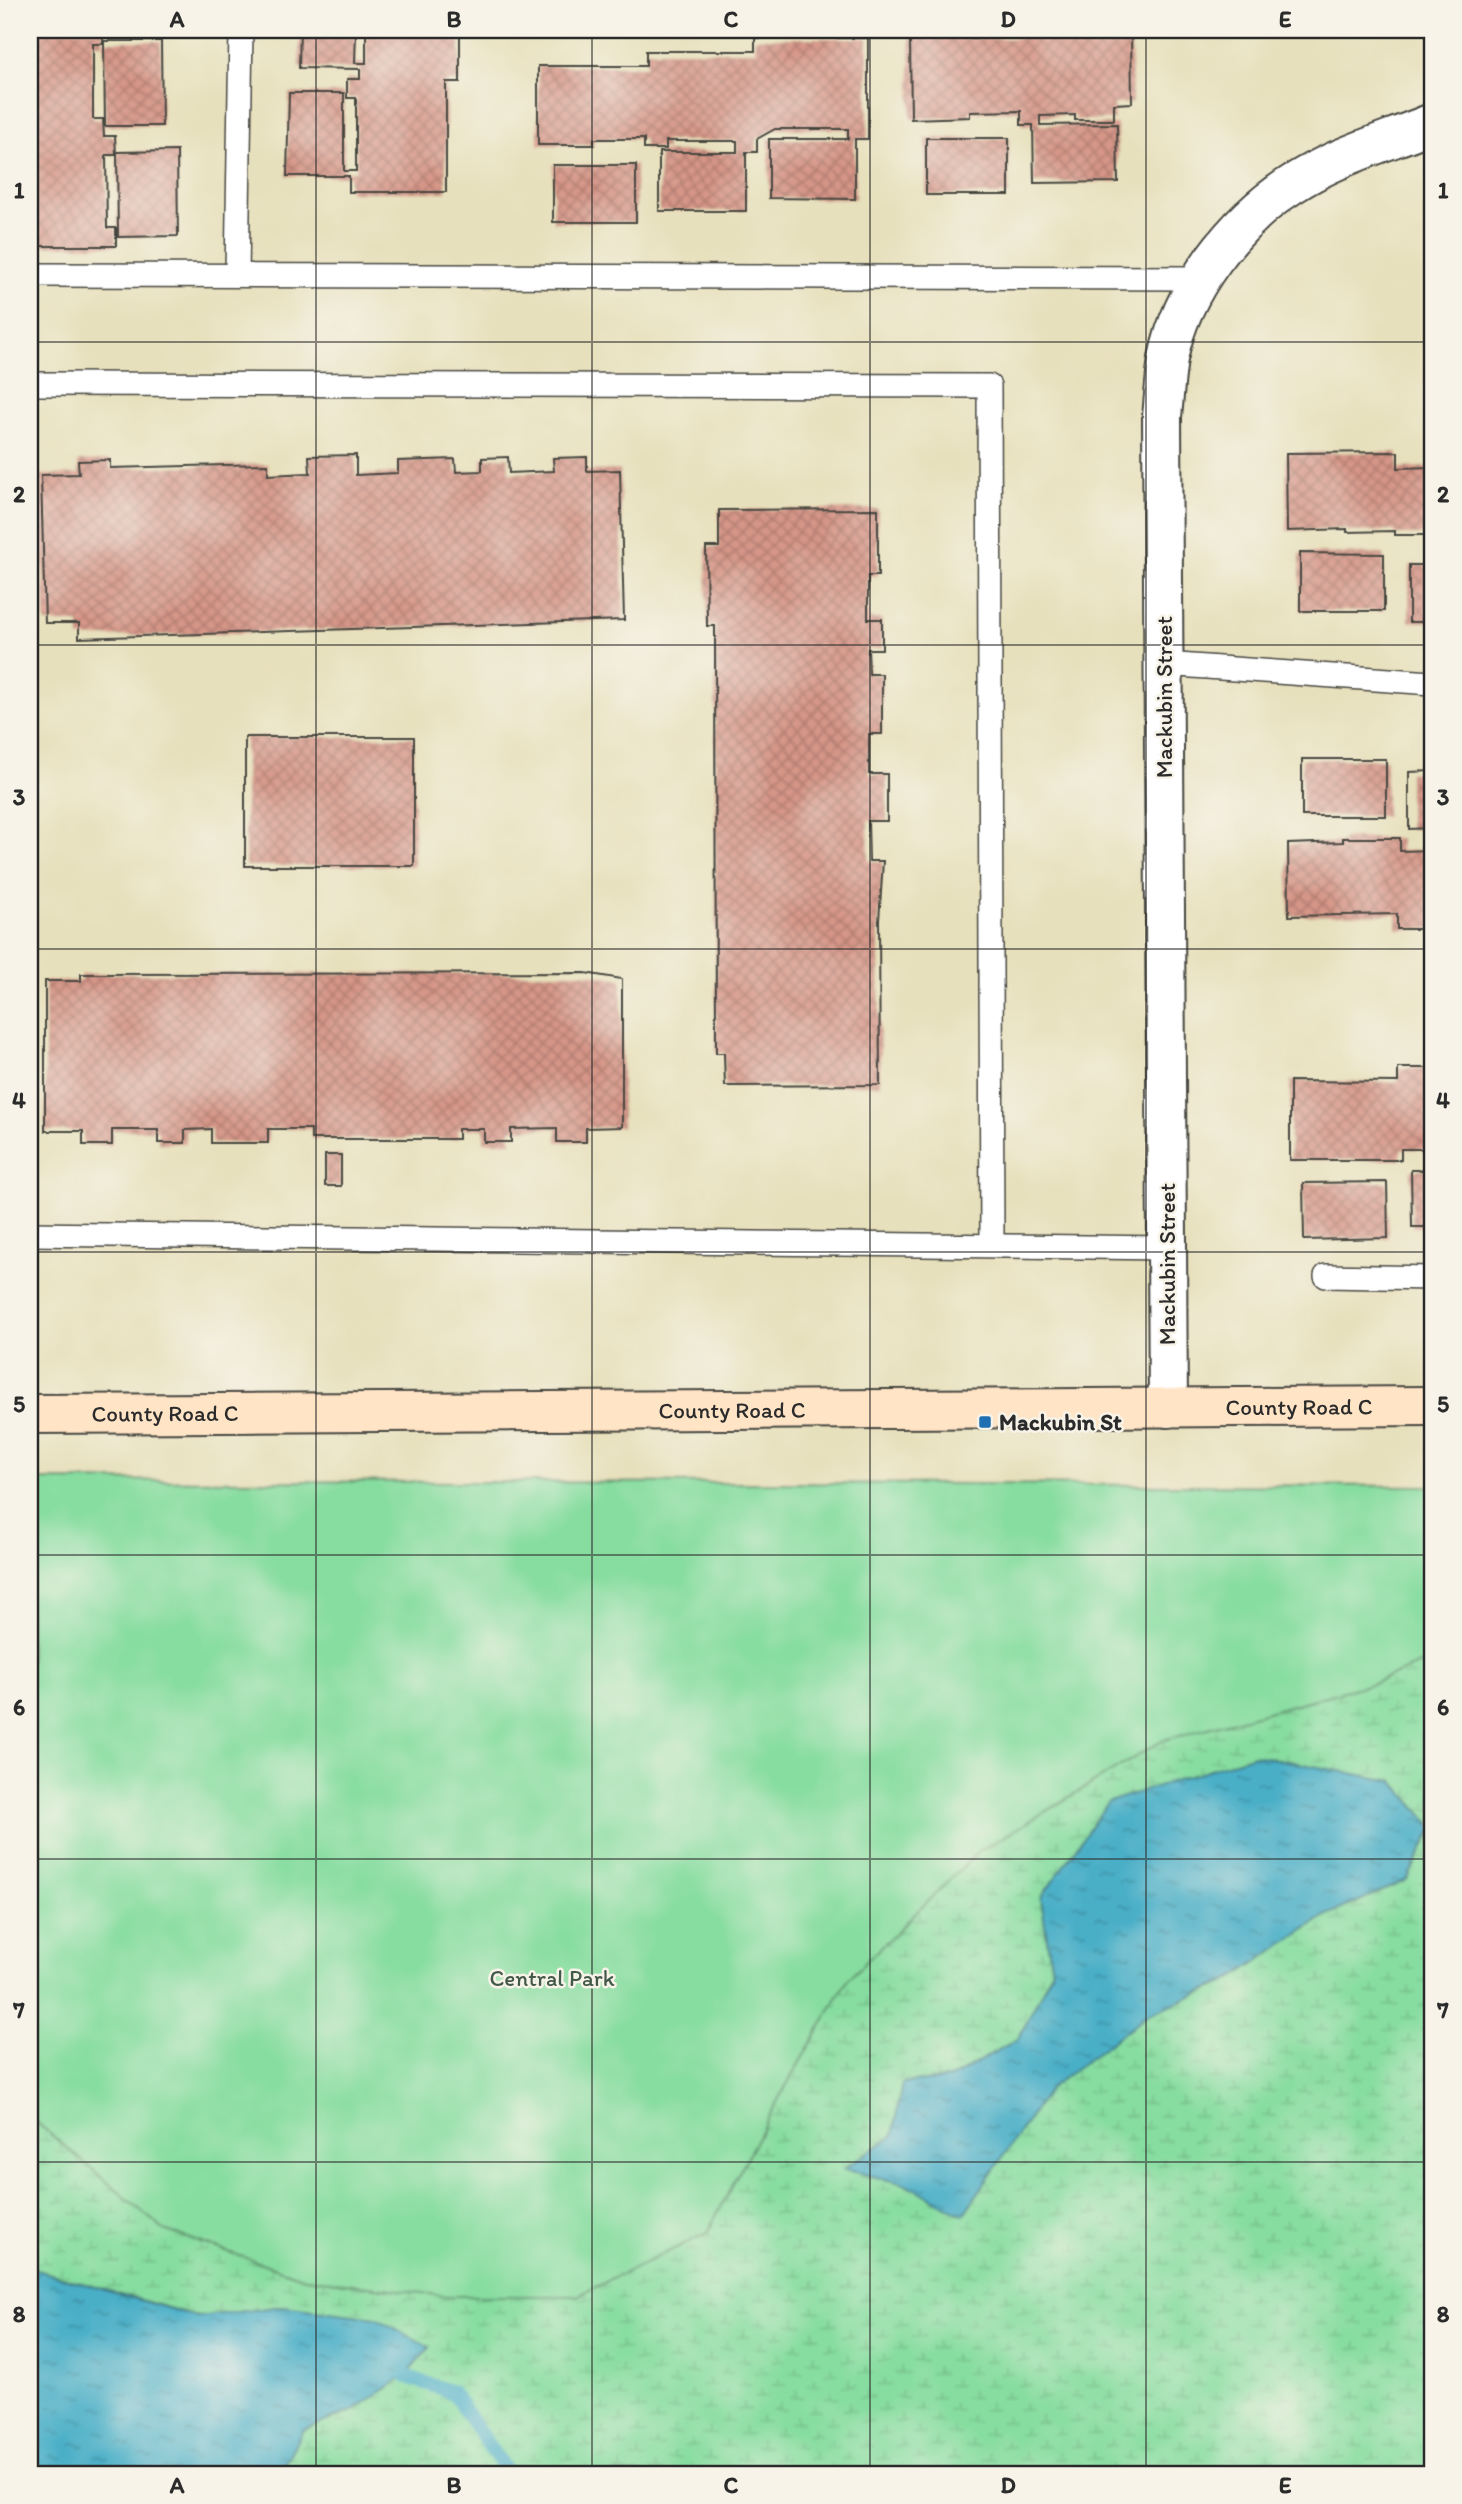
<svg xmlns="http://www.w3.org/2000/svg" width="1462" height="2504" viewBox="0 0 1462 2504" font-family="Itim,sans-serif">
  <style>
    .green { fill: #87dda0; stroke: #598466; stroke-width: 2 }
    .wetland { fill: url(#wetland-marsh); stroke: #598466; stroke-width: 2 }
    .water { fill: url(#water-ripples); stroke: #3a6d79; stroke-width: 2 }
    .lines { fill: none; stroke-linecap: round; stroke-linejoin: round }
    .stream { stroke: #48afc7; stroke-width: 14 }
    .building { fill: url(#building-cross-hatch) }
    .service-casing { stroke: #474641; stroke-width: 26 }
    .minor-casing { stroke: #474641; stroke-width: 42 }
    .secondary-casing { stroke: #474641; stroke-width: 42 }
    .service { stroke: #fff; stroke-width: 23 }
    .minor { stroke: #fff; stroke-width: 38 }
    .secondary { stroke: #ffe4c6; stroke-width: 38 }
    .grid { fill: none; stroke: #2b2b2b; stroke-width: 2; stroke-opacity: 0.55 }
    .poi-dot { fill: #1f6fb2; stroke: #f7f3e8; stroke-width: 2.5 }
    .labels { text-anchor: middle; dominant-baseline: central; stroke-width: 5; stroke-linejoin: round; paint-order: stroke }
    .street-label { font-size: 23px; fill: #2b2b2b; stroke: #f7f3e8 }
    .poi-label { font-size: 23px; font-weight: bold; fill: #2b2b2b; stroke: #f7f3e8; text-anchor: start }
    .park-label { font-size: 23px; fill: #425848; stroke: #f7f3e8 }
    .neatline { fill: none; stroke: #2b2b2b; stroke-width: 2.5 }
    .grid-label { font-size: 23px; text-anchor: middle; font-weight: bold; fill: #2b2b2b }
  </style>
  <defs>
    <pattern id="wetland-marsh" width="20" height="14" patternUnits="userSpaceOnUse" patternTransform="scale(1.75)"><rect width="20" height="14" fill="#87dda0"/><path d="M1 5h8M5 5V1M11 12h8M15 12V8" fill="none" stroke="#75be8a"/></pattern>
    <pattern id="water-ripples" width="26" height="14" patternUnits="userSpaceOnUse" patternTransform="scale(1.75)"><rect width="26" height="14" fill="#48afc7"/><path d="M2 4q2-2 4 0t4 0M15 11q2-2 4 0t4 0" fill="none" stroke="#3c8fa2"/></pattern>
    <pattern id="building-cross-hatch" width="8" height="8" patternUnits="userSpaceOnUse" patternTransform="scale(1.75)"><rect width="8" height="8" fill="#d69688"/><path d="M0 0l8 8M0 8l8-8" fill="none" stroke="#ae7b6f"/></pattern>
  </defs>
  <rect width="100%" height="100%" fill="#f7f3e8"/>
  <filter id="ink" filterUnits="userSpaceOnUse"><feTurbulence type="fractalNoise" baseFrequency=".0143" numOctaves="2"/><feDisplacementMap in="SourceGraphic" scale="14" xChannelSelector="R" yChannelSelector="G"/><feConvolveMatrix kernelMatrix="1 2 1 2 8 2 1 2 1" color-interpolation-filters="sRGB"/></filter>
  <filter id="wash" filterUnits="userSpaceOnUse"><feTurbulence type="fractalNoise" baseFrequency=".00686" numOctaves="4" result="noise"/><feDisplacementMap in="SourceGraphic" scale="28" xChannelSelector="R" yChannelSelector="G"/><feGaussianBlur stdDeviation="1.57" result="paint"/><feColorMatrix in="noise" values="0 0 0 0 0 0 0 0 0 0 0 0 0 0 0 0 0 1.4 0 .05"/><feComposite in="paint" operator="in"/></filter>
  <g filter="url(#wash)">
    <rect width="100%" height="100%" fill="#e7e0bc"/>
    <!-- green -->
    <path class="green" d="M 30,1480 L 1432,1486 L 1432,2474 L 30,2474 Z"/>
    <!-- wetland -->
    <path class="wetland" d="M 1432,1659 L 1432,1826 L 1393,1781 L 1041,1898 L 1052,1971 L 1019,2038 L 949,2079 L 903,2083 L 893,2136 L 844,2169 L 906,2184 L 963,2215 L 1049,2088 L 1148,2014 L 1228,1981 L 1325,1916 L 1407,1880 L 1432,1831 L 1432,2474 L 261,2474 L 285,2462 L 303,2430 L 352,2411 L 405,2376 L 430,2347 L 284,2306 L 199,2317 L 30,2268 L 30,2117 L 164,2230 L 305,2278 L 446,2296 L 577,2296 L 707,2233 L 770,2114 L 848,1979 L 978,1852 L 1164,1740 L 1374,1683 Z"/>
    <!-- water -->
    <path class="water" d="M 1254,1755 L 1393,1781 L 1432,1826 L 1432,1831 L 1407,1880 L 1325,1916 L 1228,1981 L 1148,2014 L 1050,2088 L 963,2215 L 906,2184 L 843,2169 L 893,2136 L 902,2083 L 949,2079 L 1019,2038 L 1052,1971 L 1041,1898 L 1108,1802 Z
      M 30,2268 L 198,2317 L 284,2306 L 376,2318 L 430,2347 L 405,2376 L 352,2411 L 303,2430 L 285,2462 L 261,2474 L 30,2474 Z"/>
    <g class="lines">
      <!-- stream -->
      <path class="stream" d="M 405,2376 L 452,2392 L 508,2474"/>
    </g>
    <g id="blocks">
      <!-- building -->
      <path class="building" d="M 30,30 L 103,30 L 103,44 L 93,44 L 93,119 L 103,119 L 104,136 L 115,136 L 116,155 L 106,155 L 107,228 L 116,228 L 116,246 L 30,246 Z
        M 300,30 L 356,30 L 355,63 L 366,63 L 366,30 L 460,30 L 460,82 L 446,82 L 446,192 L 349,192 L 349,176 L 287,176 L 289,93 L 344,93 L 344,171 L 356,171 L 356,98 L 347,98 L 347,79 L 360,79 L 360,69 L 299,68 Z
        M 1018,30 L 1131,30 L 1132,103 L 1114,104 L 1114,120 L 1075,120 L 1075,115 L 1040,116 L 1040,125 L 1117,124 L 1118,182 L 1034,183 L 1033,125 L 1021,125 L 1021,111 L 970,112 L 970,117 L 911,119 L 910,38 L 1019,38 Z
        M 755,38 L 868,38 L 868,139 L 855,139 L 855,199 L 769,198 L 769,139 L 848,139 L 848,129 L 775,129 L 757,139 L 757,152 L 746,152 L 746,211 L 659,211 L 659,152 L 737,152 L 737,141 L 666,141 L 666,149 L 644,149 L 644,139 L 594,139 L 594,145 L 538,145 L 538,66 L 646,66 L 646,51 L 755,51 Z
        M 104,41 L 161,41 L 162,126 L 105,126 Z
        M 926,138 L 1009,138 L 1009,195 L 926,195 Z
        M 177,151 L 178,236 L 118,237 L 117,152 Z
        M 553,165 L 636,165 L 636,222 L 553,222 Z
        M 1398,452 L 1398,468 L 1432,467 L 1432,535 L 1395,535 L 1395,531 L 1347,532 L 1347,529 L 1287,531 L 1286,453 Z
        M 356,455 L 356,475 L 398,473 L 398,461 L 455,459 L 456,472 L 482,471 L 482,458 L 508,457 L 509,473 L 554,471 L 553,458 L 587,457 L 587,471 L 620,470 L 624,620 L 79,638 L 79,623 L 45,623 L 41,475 L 79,474 L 78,461 L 110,460 L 110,468 L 268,464 L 268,475 L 310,473 L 309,456 Z
        M 878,509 L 878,576 L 868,576 L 868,619 L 882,619 L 882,649 L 868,649 L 869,674 L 882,674 L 882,734 L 869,734 L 869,774 L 887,774 L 887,821 L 868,821 L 869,861 L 883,861 L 879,921 L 880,1085 L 725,1086 L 724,1053 L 716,1053 L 715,626 L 707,626 L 706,547 L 719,547 L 719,510 Z
        M 1300,553 L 1384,554 L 1384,611 L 1300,611 Z
        M 1409,565 L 1432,565 L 1432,622 L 1409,622 Z
        M 245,737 L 414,737 L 414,866 L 245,866 Z
        M 1302,759 L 1386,759 L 1386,816 L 1302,816 Z
        M 1432,771 L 1432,828 L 1409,829 L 1409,772 Z
        M 1343,838 L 1400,838 L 1400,851 L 1432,850 L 1432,929 L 1397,929 L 1397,914 L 1289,916 L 1288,844 L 1343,842 Z
        M 585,973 L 622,979 L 622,1127 L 586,1128 L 586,1142 L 557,1142 L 557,1128 L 511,1129 L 511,1142 L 484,1142 L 484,1129 L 458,1129 L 458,1139 L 311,1139 L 311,1129 L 268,1129 L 268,1143 L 211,1143 L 211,1129 L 185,1130 L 185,1143 L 158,1143 L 158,1130 L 112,1130 L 112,1145 L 83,1145 L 83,1131 L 45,1131 L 45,981 L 81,981 L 81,974 Z
        M 1398,1068 L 1432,1068 L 1432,1149 L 1401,1149 L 1401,1160 L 1290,1160 L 1290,1081 L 1398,1082 Z
        M 325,1155 L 341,1155 L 341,1186 L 325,1186 Z
        M 1411,1170 L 1432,1170 L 1432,1227 L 1412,1227 Z
        M 1387,1182 L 1388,1238 L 1304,1240 L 1303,1183 Z"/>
    </g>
  </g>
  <g filter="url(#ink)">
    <use href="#blocks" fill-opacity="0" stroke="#474641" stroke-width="2"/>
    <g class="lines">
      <!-- service casing -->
      <g class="service-casing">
        <path id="service" d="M 30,275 L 1201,278
          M 237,275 L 241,30
          M 30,384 L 989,386 L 992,1246
          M 1164,664 L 1432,683
          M 30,1234 L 1166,1248
          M 1326,1276 L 1432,1278"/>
      </g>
      <!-- minor casing -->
      <g class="minor-casing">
        <path id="minor" d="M 1168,1408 L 1162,417 C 1164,398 1165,378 1168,359 C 1181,290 1234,222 1291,185 C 1333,157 1386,142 1432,123"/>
      </g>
      <!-- secondary casing -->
      <g class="secondary-casing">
        <g id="secondary">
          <path id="s1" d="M 30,1414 L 1432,1406"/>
        </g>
      </g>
      <!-- service -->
      <use href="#service" class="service"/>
      <!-- minor -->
      <use href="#minor" class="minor"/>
      <!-- secondary -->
      <use href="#secondary" class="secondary"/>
    </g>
  </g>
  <!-- grid -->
  <path class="grid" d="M 316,30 L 316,2474M 592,30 L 592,2474M 870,30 L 870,2474M 1146,30 L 1146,2474M 30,342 L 1432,342M 30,645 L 1432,645M 30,949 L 1432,949M 30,1252 L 1432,1252M 30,1555 L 1432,1555M 30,1859 L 1432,1859M 30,2162 L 1432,2162"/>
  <!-- markers -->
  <rect class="poi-dot" x="978" y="1415" width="14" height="14" rx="3.5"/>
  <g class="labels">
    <!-- street labels -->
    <g class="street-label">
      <text transform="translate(1164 697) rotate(-90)">Mackubin Street</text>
      <text transform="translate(1167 1264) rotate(-90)">Mackubin Street</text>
      <text stroke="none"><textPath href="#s1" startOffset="1269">County Road C</textPath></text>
      <text stroke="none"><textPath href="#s1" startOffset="702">County Road C</textPath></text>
      <text stroke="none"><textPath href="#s1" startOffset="135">County Road C</textPath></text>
    </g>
    <!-- poi labels -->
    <g class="poi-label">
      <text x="999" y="1422">Mackubin St</text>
    </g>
    <!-- park labels -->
    <g class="park-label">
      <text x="552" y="1978">Central Park</text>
    </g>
  </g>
  <!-- margin -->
  <rect width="1462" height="2504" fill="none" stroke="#f7f3e8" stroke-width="77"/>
  <rect x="38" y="38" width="1386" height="2428" class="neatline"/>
  <g class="grid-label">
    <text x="177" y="27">A</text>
    <text x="454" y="27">B</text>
    <text x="731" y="27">C</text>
    <text x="1008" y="27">D</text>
    <text x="1285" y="27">E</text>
    <text x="19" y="198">1</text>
    <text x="1443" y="198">1</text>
    <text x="19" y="502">2</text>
    <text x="1443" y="502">2</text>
    <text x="19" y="805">3</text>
    <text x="1443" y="805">3</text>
    <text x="19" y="1108">4</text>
    <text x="1443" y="1108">4</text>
    <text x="19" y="1412">5</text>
    <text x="1443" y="1412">5</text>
    <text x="19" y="1715">6</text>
    <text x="1443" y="1715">6</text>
    <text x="19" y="2018">7</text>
    <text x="1443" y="2018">7</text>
    <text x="19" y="2322">8</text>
    <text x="1443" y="2322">8</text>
    <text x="177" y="2493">A</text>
    <text x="454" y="2493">B</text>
    <text x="731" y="2493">C</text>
    <text x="1008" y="2493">D</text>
    <text x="1285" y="2493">E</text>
  </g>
</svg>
